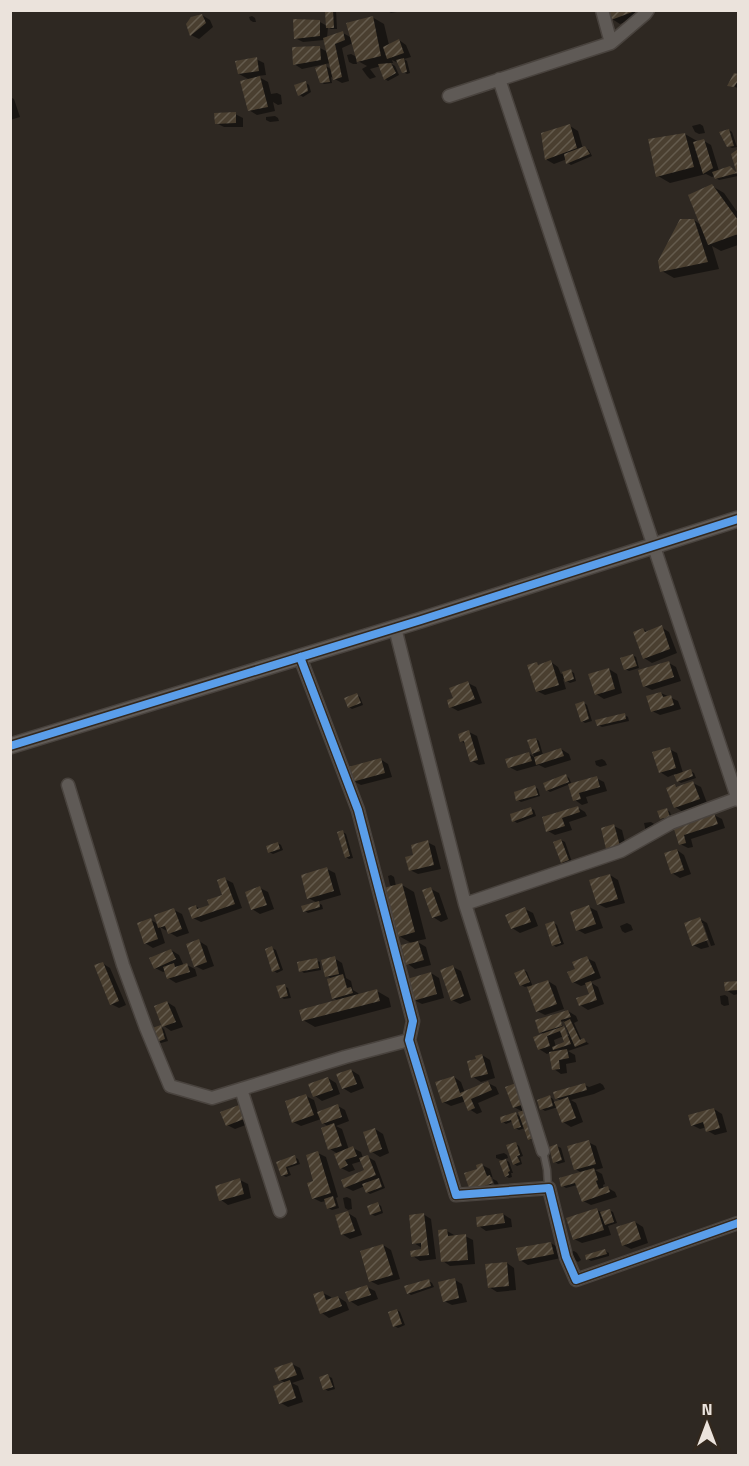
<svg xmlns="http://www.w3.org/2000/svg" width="749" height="1466" viewBox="0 0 749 1466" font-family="'Titillium Web',sans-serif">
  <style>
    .shadow { fill: #0007; fill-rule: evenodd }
    .building { fill: url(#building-hatch) }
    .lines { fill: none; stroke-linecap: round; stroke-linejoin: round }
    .service-casing { stroke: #49433e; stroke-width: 9 }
    .minor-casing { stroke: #49433e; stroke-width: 15 }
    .tertiary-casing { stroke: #49433e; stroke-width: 18 }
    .service { stroke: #5f5a56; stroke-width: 6 }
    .minor { stroke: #5f5a56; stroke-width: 12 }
    .tertiary { stroke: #5f5a56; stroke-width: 15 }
    .cycleway-casing { stroke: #33281d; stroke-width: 11 }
    .cycleway { stroke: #5a9eea; stroke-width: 8 }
  </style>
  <defs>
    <pattern id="building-hatch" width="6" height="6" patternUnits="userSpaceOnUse" patternTransform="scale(1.5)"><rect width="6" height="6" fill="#4a3f30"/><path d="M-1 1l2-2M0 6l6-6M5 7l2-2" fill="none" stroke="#645b4d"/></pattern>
  </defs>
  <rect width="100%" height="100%" fill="#2e2822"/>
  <!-- shadow -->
  <path class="shadow" d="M 326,10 L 336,10 L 337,29 L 331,29 L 328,27 L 327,38 L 343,33 L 352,38 L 372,17 L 384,24 L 389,45 L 399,40 L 406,45 L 411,57 L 404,59 L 407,61 L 410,73 L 407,74 L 403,72 L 398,61 L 396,62 L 392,60 L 393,63 L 390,63 L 395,66 L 399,75 L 388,81 L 385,79 L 381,66 L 370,69 L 376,77 L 370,79 L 367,76 L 362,69 L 367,66 L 356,60 L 357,64 L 353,64 L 349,62 L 347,55 L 351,54 L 357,57 L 353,43 L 342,48 L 349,81 L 342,83 L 331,77 L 332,83 L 324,84 L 321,82 L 326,66 L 332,70 L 330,63 L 302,69 L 294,64 L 320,48 L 328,52 L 324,40 L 303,42 L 295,38 L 320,22 L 327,26 Z
    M 386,10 L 409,10 L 391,13 Z
    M 609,10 L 649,10 L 649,12 L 620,24 L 612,19 Z
    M 202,15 L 210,20 L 213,27 L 199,39 L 191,35 Z
    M 252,16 L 255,18 L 256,22 L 253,22 L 250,20 L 249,17 Z
    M 256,59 L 264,63 L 266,75 L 257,76 L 268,82 L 271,94 L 277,93 L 281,95 L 282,104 L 278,105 L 273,102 L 275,111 L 257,115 L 249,110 L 250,80 L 239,74 Z
    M 735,74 L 738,76 L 738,88 L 729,85 Z
    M 306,83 L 309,85 L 311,92 L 303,97 L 300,95 Z
    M 10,97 L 14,99 L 20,117 L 10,120 Z
    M 235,114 L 243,118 L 243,127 L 224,127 L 216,123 Z
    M 275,116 L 278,118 L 279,121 L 270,122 L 266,120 L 266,117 Z
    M 700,124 L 703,126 L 705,133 L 699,134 L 695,132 L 692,126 Z
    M 570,126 L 578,131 L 583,149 L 585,148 L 589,150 L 592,156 L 571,165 L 568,163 L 567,159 L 554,164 L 547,160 L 542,134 Z
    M 729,130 L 732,132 L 737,147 L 732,148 L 728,146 Z
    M 685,134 L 697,141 L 704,141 L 711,145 L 719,171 L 733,169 L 738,176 L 719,180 L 716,178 L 715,176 L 712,177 L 706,174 L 670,183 L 658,176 Z
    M 712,186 L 724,193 L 738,213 L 738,245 L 721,251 L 712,246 L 719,269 L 674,278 L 662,271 L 694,220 L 701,225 Z
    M 661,627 L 669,632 L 677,653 L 652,663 L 644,658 L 643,629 L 648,632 Z
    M 632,655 L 636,657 L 639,668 L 629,671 L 625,669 Z
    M 551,662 L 558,667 L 561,674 L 570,671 L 574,673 L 576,681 L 570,683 L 563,679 L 566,689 L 545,695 L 537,691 L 537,664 L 540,666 Z
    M 669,663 L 676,667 L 681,681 L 652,690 L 644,686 Z
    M 609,669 L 617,674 L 622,693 L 604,699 L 596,694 Z
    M 468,683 L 476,687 L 482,703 L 458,711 L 451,707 L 455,699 Z
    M 661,693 L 678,701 L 681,709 L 660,715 L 652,711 Z
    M 357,695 L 360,697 L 363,705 L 352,709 L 349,707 Z
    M 584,703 L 587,705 L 592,721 L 585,723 L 582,721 Z
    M 625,715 L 628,717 L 629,721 L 602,727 L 598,725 Z
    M 469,732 L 477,736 L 485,764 L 479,765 L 472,761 L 467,745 L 461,741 Z
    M 536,739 L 539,741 L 543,755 L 561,749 L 569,754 L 571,760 L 545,768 L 539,765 L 517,771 L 509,767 L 528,753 L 534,757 L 529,741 Z
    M 669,749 L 677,753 L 683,773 L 690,771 L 694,773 L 696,778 L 681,783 L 678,781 L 675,774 L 668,777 L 660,772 Z
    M 380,759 L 388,764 L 392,777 L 361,785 L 353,781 Z
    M 602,759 L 605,761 L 607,765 L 600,767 L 596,765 L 595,761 Z
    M 566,776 L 569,778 L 572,785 L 596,778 L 604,782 L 607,791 L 586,797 L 588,803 L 582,805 L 575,800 L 570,784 L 550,792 L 547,790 Z
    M 693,783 L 701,787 L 707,803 L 683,812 L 675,807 L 675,786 L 679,788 Z
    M 535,787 L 538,789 L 540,796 L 521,802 L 518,800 Z
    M 577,807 L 585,812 L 587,816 L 569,822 L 572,830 L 555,835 L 548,831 L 544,818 Z
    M 530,808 L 534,810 L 536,816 L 517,823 L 514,821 Z
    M 667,810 L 670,812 L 672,819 L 665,820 L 661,818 Z
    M 714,815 L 722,819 L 725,828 L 691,839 L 693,847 L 688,848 L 680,844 L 675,827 Z
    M 651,822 L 654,824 L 657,833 L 646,832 L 644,823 Z
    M 614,826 L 622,830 L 627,850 L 615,853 L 608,848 Z
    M 343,832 L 346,834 L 353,858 L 349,859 L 346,857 Z
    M 561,840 L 565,842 L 572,862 L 565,864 L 562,862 Z
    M 427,842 L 435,846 L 441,869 L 418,874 L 410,870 L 415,856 Z
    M 278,843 L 281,845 L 283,850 L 273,854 L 269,852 Z
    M 677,850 L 684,855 L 691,874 L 680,878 L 672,873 Z
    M 327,869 L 335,873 L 341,895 L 317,902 L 322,905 L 323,909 L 308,913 L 305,911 L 318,903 L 308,898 Z
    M 391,875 L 394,877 L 396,886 L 402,885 L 414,892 L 426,939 L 416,941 L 426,947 L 431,965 L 415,969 L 408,964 L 413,944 L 399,936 L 393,887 L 390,885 L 388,876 Z
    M 610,875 L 618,880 L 625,903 L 606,908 L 598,904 Z
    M 225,879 L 233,883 L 242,908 L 201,922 L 193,918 L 196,906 L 200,909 L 210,905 L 224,896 Z
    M 260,888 L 268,892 L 274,909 L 260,914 L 252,909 Z
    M 431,889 L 439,893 L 448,919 L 441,922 L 433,917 Z
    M 589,907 L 597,911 L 603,928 L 585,934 L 578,930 Z
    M 525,909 L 533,913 L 538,926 L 520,933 L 512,928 Z
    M 174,910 L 182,914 L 189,933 L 177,937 L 160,927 L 165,943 L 153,948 L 145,943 L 151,920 L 158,924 Z
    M 700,919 L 707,923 L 715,945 L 711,946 L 703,923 L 700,923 L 709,947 L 701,949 L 693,945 Z
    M 554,923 L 557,925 L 564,944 L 556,947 L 553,945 Z
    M 627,923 L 631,925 L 633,930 L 625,933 L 622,931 L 620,926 Z
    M 199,941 L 207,946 L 214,966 L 203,970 L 195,966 Z
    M 272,948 L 276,950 L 283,970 L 277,973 L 274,971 Z
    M 171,950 L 179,955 L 184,966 L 187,965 L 195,969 L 197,976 L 176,983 L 168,978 L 166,971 L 163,972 L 155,968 Z
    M 334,958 L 342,963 L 346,978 L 351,981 L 353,990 L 358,993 L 359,995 L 377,991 L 389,998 L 391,1007 L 315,1027 L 303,1020 L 339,1001 L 333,998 L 332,979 L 327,976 Z
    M 587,958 L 595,962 L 601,978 L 590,982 L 598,987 L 604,1004 L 588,1010 L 580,1005 L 591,995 L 587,984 L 581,986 L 573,982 L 577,970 Z
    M 316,960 L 320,962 L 321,970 L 304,973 L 301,971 Z
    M 102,963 L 110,968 L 126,1005 L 119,1008 L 111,1004 Z
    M 453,967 L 461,971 L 471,1000 L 460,1004 L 452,1000 Z
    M 524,970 L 527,972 L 533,987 L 548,981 L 556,986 L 564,1009 L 545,1015 L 537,1011 L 528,986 L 525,987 L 521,985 Z
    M 431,973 L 439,978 L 444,998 L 422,1004 L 414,1000 Z
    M 738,982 L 738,994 L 734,995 L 726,990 L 725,983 Z
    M 284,986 L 288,988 L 291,998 L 284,999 L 281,997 Z
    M 725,995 L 728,997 L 729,1005 L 724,1006 L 721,1004 L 720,996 Z
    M 167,1002 L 175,1007 L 183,1027 L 171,1031 L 164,1026 Z
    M 568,1011 L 576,1016 L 578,1021 L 574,1023 L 582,1041 L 584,1040 L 589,1044 L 568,1051 L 575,1055 L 576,1062 L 566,1064 L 567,1073 L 561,1074 L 554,1069 L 551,1052 L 547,1054 L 539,1049 L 545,1035 L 541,1032 ZM 564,1021 L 569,1036 L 566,1036 L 561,1022 ZM 564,1036 L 566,1043 L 556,1047 L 554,1040 Z
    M 160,1027 L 164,1029 L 168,1041 L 161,1043 L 158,1041 Z
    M 482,1055 L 490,1060 L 495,1078 L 481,1082 L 473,1077 Z
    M 351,1070 L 359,1075 L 364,1088 L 351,1093 L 343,1088 Z
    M 454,1077 L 461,1082 L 465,1093 L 488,1083 L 496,1087 L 499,1094 L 478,1103 L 482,1112 L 477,1114 L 469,1109 L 466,1101 L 451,1106 L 443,1102 Z
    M 328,1078 L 336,1083 L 340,1094 L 322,1101 L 315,1096 L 310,1085 Z
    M 600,1083 L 603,1085 L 605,1089 L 594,1094 L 571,1100 L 576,1103 L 583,1122 L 571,1127 L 563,1122 L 558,1107 L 545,1111 L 542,1109 L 550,1097 L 553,1099 L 555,1104 L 562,1101 L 556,1098 L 585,1085 L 589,1087 Z
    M 516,1085 L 537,1139 L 533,1141 L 529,1139 L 525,1128 L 519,1130 L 515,1128 L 513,1121 L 506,1124 L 503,1122 L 516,1114 L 521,1117 L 523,1112 L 514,1107 Z
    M 306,1096 L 314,1100 L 318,1113 L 338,1106 L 345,1110 L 349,1121 L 336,1126 L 342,1129 L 349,1150 L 353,1148 L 361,1152 L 363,1158 L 368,1157 L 375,1161 L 385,1188 L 370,1194 L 367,1192 L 365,1186 L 353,1191 L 345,1187 L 366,1171 L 362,1161 L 352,1164 L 355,1170 L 349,1172 L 341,1168 L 338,1154 L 330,1149 L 329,1127 L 323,1123 L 321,1119 L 301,1126 L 293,1122 Z
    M 239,1107 L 246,1111 L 251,1123 L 235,1129 L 227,1125 Z
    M 714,1109 L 722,1114 L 727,1132 L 715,1135 L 708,1131 L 707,1127 L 700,1129 L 692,1125 Z
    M 375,1129 L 383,1134 L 389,1153 L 380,1157 L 372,1152 Z
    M 588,1142 L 596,1146 L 603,1168 L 595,1170 L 602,1174 L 605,1184 L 603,1185 L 604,1189 L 608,1188 L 615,1192 L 617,1197 L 591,1205 L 583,1201 L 577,1185 L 566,1188 L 563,1186 L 582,1173 L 575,1169 Z
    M 516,1144 L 519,1146 L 523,1156 L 520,1157 L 522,1164 L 517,1166 L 514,1164 Z
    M 557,1146 L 561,1148 L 565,1162 L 558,1164 L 555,1162 Z
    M 318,1153 L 326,1157 L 338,1197 L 336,1198 L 339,1208 L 332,1210 L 328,1208 L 326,1201 L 321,1202 L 313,1198 Z
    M 504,1153 L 507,1155 L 508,1158 L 504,1159 L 509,1162 L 513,1173 L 511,1173 L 512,1177 L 509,1178 L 506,1176 L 501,1160 L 496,1158 L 496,1155 Z
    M 294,1157 L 298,1159 L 300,1164 L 288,1168 L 291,1175 L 286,1177 L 282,1175 L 278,1163 Z
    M 482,1165 L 490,1169 L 493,1179 L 497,1181 L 500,1187 L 496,1189 L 492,1177 L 489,1177 L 493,1190 L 479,1194 L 479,1169 Z
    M 240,1180 L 248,1184 L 251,1198 L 228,1205 L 221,1200 Z
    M 347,1197 L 351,1199 L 352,1209 L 348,1210 L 345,1208 L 343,1198 Z
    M 378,1204 L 381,1206 L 383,1213 L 375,1216 L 371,1214 Z
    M 597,1210 L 603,1213 L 609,1210 L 613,1212 L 617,1223 L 608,1226 L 611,1235 L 582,1243 L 574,1239 Z
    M 348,1213 L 356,1218 L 362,1235 L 350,1239 L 342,1234 Z
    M 423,1214 L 431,1219 L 436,1259 L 420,1261 L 413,1256 L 423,1251 L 422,1248 L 414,1243 Z
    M 503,1214 L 511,1219 L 512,1227 L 486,1231 L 479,1226 Z
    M 635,1222 L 643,1227 L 648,1243 L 631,1249 L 623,1245 Z
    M 447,1231 L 454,1235 L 454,1237 L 465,1236 L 473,1240 L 475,1264 L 450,1266 L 443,1261 Z
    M 551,1243 L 559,1248 L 561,1258 L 528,1265 L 520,1260 Z
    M 383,1245 L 391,1250 L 400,1279 L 378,1285 L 370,1281 Z
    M 574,1251 L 577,1253 L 581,1260 L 578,1262 L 575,1260 L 571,1252 Z
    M 605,1251 L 609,1253 L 609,1256 L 591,1261 L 588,1259 Z
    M 507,1263 L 514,1268 L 516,1290 L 497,1292 L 489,1287 Z
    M 455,1280 L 462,1284 L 467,1302 L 452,1305 L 444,1301 Z
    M 429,1281 L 432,1283 L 434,1287 L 411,1295 L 408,1293 Z
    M 367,1287 L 375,1291 L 378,1299 L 358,1306 L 350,1301 Z
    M 323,1293 L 331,1297 L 332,1300 L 338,1297 L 346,1302 L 349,1310 L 329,1318 L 322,1313 Z
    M 397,1310 L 400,1312 L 405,1325 L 398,1328 L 394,1326 Z
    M 292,1364 L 300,1368 L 304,1379 L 292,1383 L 298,1386 L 303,1402 L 288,1407 L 281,1403 L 286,1383 L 280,1380 Z
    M 328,1376 L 332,1378 L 335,1389 L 328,1391 L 325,1389 Z"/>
  <!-- building -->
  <path class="building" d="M 325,10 L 333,10 L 334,28 L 326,28 Z
    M 607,10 L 635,10 L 635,11 L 611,20 Z
    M 202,14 L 206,23 L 190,36 L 186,24 L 191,17 Z
    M 373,16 L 381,56 L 357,62 L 346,23 Z
    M 293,19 L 320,20 L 320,36 L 294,39 Z
    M 343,31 L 345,40 L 335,44 L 342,77 L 333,80 L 323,38 Z
    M 399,39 L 404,53 L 387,59 L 383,47 Z
    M 320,46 L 321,60 L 293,65 L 292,47 Z
    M 257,57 L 259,71 L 238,74 L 235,61 Z
    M 404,58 L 407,72 L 402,73 L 396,60 Z
    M 391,63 L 396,73 L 384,80 L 378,64 Z
    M 326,64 L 330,82 L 320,83 L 315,68 Z
    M 734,73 L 738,74 L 738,81 L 734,87 L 727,86 Z
    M 260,76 L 268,107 L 248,111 L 240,81 Z
    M 306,81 L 308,91 L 298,96 L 294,85 Z
    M 236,112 L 236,123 L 215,124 L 214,113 Z
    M 570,124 L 577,148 L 545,160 L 541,133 Z
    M 729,129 L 734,146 L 727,147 L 719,132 Z
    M 685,133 L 694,167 L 656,177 L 648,139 Z
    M 704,139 L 713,168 L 703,174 L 693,142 Z
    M 585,146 L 590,154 L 566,164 L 564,154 Z
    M 738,149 L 738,177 L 731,154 Z
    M 730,166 L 737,173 L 715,179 L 712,172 Z
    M 712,184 L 738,220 L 738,234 L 708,245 L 688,195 Z
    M 680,219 L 694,219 L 708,262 L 660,272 L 658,261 Z
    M 662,625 L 670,649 L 643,659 L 633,632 L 643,628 L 645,632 Z
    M 633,654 L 637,666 L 624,670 L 620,658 Z
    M 551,660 L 559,685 L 536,692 L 527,665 L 537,662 L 538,665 Z
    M 669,661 L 674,677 L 643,687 L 638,670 Z
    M 609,668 L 615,689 L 595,695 L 588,674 Z
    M 571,669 L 574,679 L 565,682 L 562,672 Z
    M 468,681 L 475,699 L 449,708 L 447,700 L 453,698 L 449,688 Z
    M 661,692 L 663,697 L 671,695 L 674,705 L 651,712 L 646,696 Z
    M 357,693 L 361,703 L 348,708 L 344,698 Z
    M 584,701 L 589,719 L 581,722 L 575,704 Z
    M 625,713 L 626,719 L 597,726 L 595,720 Z
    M 469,730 L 478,760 L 470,762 L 464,741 L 460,742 L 458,734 Z
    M 536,738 L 540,751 L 532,754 L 527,740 Z
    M 670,747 L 676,768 L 659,773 L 652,752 Z
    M 561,748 L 564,756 L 536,765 L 534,757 Z
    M 529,752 L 532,761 L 508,768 L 505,759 Z
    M 381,758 L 385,773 L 352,782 L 348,767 Z
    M 691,769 L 693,776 L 677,782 L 674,775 Z
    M 566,774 L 569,782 L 546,791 L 543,783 Z
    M 597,776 L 600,787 L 579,793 L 581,799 L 573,801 L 568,784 Z
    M 693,781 L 700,799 L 674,808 L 666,788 L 675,784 L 676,787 Z
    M 535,785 L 538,795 L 516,801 L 514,792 Z
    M 578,806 L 580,812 L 562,818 L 565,826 L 546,832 L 542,817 Z
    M 531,807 L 533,814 L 512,822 L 510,814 Z
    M 667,808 L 670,817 L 660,819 L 657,811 Z
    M 714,813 L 718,824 L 684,835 L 686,843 L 679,845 L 673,826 Z
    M 614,824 L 620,846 L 606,849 L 601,828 Z
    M 343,830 L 350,856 L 345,858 L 337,832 Z
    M 561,839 L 569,860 L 561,863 L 553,842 Z
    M 428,840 L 434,865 L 409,871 L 405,857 L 413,855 L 411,845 Z
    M 278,842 L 280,849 L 268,853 L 266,846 Z
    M 677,849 L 684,870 L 671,874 L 664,853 Z
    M 327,867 L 334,891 L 307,899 L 301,875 Z
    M 610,874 L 618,899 L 597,905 L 589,880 Z
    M 225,877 L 235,904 L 192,919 L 188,908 L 196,905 L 197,909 L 209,905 L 207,900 L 222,895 L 217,880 Z
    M 402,883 L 415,932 L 398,937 L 384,888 Z
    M 260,886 L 267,905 L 251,910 L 245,892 Z
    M 431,887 L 441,915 L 432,918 L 422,890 Z
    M 319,901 L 320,907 L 303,912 L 301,906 Z
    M 589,905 L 596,924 L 576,931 L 570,912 Z
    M 525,907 L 531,922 L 511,929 L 505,915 Z
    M 174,908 L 182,929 L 168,934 L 165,926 L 158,928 L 154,915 Z
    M 700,917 L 708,940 L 692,946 L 684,923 Z
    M 151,918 L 158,939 L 144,944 L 137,923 Z
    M 554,921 L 561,943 L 552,946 L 545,924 Z
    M 199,939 L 207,962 L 194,967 L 186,944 Z
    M 418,941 L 424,960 L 406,965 L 401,945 Z
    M 272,946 L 280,969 L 272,972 L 265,949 Z
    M 171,949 L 176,959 L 154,969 L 149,958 Z
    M 335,956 L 339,974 L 325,977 L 321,960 Z
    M 587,956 L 595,973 L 572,983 L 567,972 L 575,969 L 572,962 Z
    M 317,958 L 319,968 L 299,972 L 297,962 Z
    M 103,962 L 119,1001 L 110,1005 L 94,965 Z
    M 174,963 L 175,967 L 187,963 L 190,972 L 167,979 L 163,967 Z
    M 453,965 L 464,996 L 451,1001 L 440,970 Z
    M 524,969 L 530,982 L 520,986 L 514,973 Z
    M 431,972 L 437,994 L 413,1001 L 407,979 Z
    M 343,974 L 347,988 L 351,987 L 353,993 L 332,999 L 327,979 Z
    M 548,980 L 557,1004 L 536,1012 L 527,987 Z
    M 591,981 L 597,1000 L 579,1006 L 576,998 L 589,994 L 585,983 Z
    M 738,981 L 738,990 L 725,991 L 724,982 Z
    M 285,984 L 288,996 L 280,998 L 276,986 Z
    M 377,989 L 380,1001 L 302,1021 L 299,1010 Z
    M 167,1001 L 176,1022 L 162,1027 L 154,1006 Z
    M 568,1010 L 571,1017 L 561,1020 L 562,1026 L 539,1033 L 535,1020 Z
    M 570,1019 L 580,1040 L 584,1038 L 586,1042 L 575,1047 L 564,1022 Z
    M 161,1025 L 165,1039 L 157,1042 L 152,1028 Z
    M 564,1026 L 571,1044 L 553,1050 L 552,1047 L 564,1042 L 560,1031 L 547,1036 L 550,1046 L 538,1050 L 533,1037 Z
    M 567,1049 L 569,1058 L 559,1060 L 560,1069 L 552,1070 L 549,1052 Z
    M 482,1054 L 488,1074 L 471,1078 L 467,1061 L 476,1059 L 475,1056 Z
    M 351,1069 L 357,1084 L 342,1089 L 336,1074 Z
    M 454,1076 L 460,1093 L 488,1081 L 492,1090 L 471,1099 L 475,1108 L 468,1111 L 462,1096 L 442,1103 L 435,1082 Z
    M 328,1077 L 333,1090 L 313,1097 L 308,1084 Z
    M 516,1083 L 524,1104 L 513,1108 L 505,1087 Z
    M 585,1083 L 587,1090 L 555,1099 L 553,1092 Z
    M 306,1094 L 314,1115 L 292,1123 L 285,1101 Z
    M 550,1095 L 553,1106 L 540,1110 L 537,1100 Z
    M 568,1097 L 576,1118 L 562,1123 L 554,1102 Z
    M 338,1104 L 342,1117 L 322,1124 L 317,1112 Z
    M 239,1105 L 244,1119 L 226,1126 L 220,1112 Z
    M 714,1108 L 720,1128 L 706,1132 L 703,1122 L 691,1126 L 688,1115 Z
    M 525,1110 L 535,1138 L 528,1140 L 518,1112 Z
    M 516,1112 L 521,1127 L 514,1129 L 511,1120 L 501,1123 L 500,1117 Z
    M 334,1123 L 342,1146 L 328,1150 L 321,1128 Z
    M 375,1128 L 382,1149 L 370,1153 L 363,1132 Z
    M 589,1140 L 596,1164 L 574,1170 L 567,1146 Z
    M 516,1142 L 520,1155 L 517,1156 L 520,1162 L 513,1165 L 506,1145 Z
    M 557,1144 L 562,1160 L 553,1163 L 549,1147 Z
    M 353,1146 L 357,1156 L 345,1160 L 348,1165 L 340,1169 L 334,1154 Z
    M 318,1151 L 331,1193 L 312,1199 L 307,1183 L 313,1181 L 306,1155 Z
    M 295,1155 L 297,1163 L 286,1167 L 288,1174 L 281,1176 L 276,1162 Z
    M 368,1155 L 376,1175 L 344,1188 L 341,1180 L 364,1170 L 359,1158 Z
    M 506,1159 L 510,1171 L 508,1172 L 509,1175 L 505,1177 L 499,1161 Z
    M 482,1163 L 487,1176 L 490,1175 L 493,1183 L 470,1191 L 464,1173 L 477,1169 L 476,1165 Z
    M 594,1168 L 598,1180 L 596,1181 L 599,1189 L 608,1186 L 610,1192 L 582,1202 L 575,1183 L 561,1187 L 559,1178 Z
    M 240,1178 L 244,1194 L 219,1201 L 215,1186 Z
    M 379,1178 L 382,1187 L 366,1193 L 362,1184 Z
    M 333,1196 L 336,1206 L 327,1209 L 324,1199 Z
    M 378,1202 L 381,1211 L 370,1215 L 367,1206 Z
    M 597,1208 L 604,1230 L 573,1240 L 566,1218 Z
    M 610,1209 L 614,1222 L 605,1225 L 600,1212 Z
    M 348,1211 L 355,1231 L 341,1235 L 335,1215 Z
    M 424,1213 L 429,1255 L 411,1257 L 410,1251 L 421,1249 L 421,1243 L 412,1244 L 409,1215 Z
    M 503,1213 L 505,1223 L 477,1227 L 476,1217 Z
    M 635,1221 L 641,1239 L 622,1246 L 616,1227 Z
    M 447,1229 L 448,1236 L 466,1234 L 468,1260 L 441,1262 L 438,1230 Z
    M 551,1242 L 554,1254 L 519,1261 L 516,1248 Z
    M 383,1244 L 393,1275 L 369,1282 L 360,1251 Z
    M 605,1249 L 607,1254 L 586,1260 L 585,1255 Z
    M 507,1262 L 509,1286 L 488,1288 L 485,1264 Z
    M 455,1278 L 459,1298 L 443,1302 L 438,1282 Z
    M 429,1279 L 431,1286 L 407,1294 L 404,1286 Z
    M 367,1285 L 371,1295 L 349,1302 L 345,1292 Z
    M 323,1291 L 326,1300 L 338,1296 L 342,1306 L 320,1314 L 313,1294 Z
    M 397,1309 L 402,1324 L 393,1327 L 388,1312 Z
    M 292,1362 L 297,1375 L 279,1381 L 274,1368 Z
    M 328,1374 L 333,1387 L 323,1390 L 319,1377 Z
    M 290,1380 L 296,1398 L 279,1404 L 273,1386 Z"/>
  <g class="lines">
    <!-- service casing -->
    <g class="service-casing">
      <path id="service" d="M 543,1151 L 547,1170 L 548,1188"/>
    </g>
    <!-- minor casing -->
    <g class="minor-casing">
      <path id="minor" d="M 611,43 L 645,14 L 648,10
        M 499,79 L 738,800
        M 449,96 L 611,43 L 602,10
        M 395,628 L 465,904 L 543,1151
        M 300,657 L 358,810 L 413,1021 L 409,1040 L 456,1195 L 549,1188 L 566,1257 L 576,1280 L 738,1223
        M 68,785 L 123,965 L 146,1028 L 170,1086 L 212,1098 L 345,1057 L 409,1040
        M 465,904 L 621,851 L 671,823 L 738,798
        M 241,1089 L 280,1211"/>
    </g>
    <!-- tertiary casing -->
    <g class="tertiary-casing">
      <path id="tertiary" d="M 10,746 L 421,620 L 738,519"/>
    </g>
    <!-- service -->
    <use href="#service" class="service"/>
    <!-- minor -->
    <use href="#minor" class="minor"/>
    <!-- tertiary -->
    <use href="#tertiary" class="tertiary"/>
    <!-- cycleway casing -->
    <g class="cycleway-casing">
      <path id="cycleway" d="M 300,657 L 358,810 L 413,1021 L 409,1040 L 456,1195 L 549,1188 L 566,1257 L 576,1280 L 738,1223
        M 10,746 L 421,620 L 738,519"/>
    </g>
    <!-- cycleway -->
    <use href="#cycleway" class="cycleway"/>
  </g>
  <!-- border -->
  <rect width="749" height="1466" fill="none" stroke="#ebe3dc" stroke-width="24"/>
  <!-- north arrow -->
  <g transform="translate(707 1424)" stroke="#33281d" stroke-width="4.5" paint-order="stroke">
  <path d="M0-4.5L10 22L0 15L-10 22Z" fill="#ebe3dc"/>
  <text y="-9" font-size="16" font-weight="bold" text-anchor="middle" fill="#ebe3dc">N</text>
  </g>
</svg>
